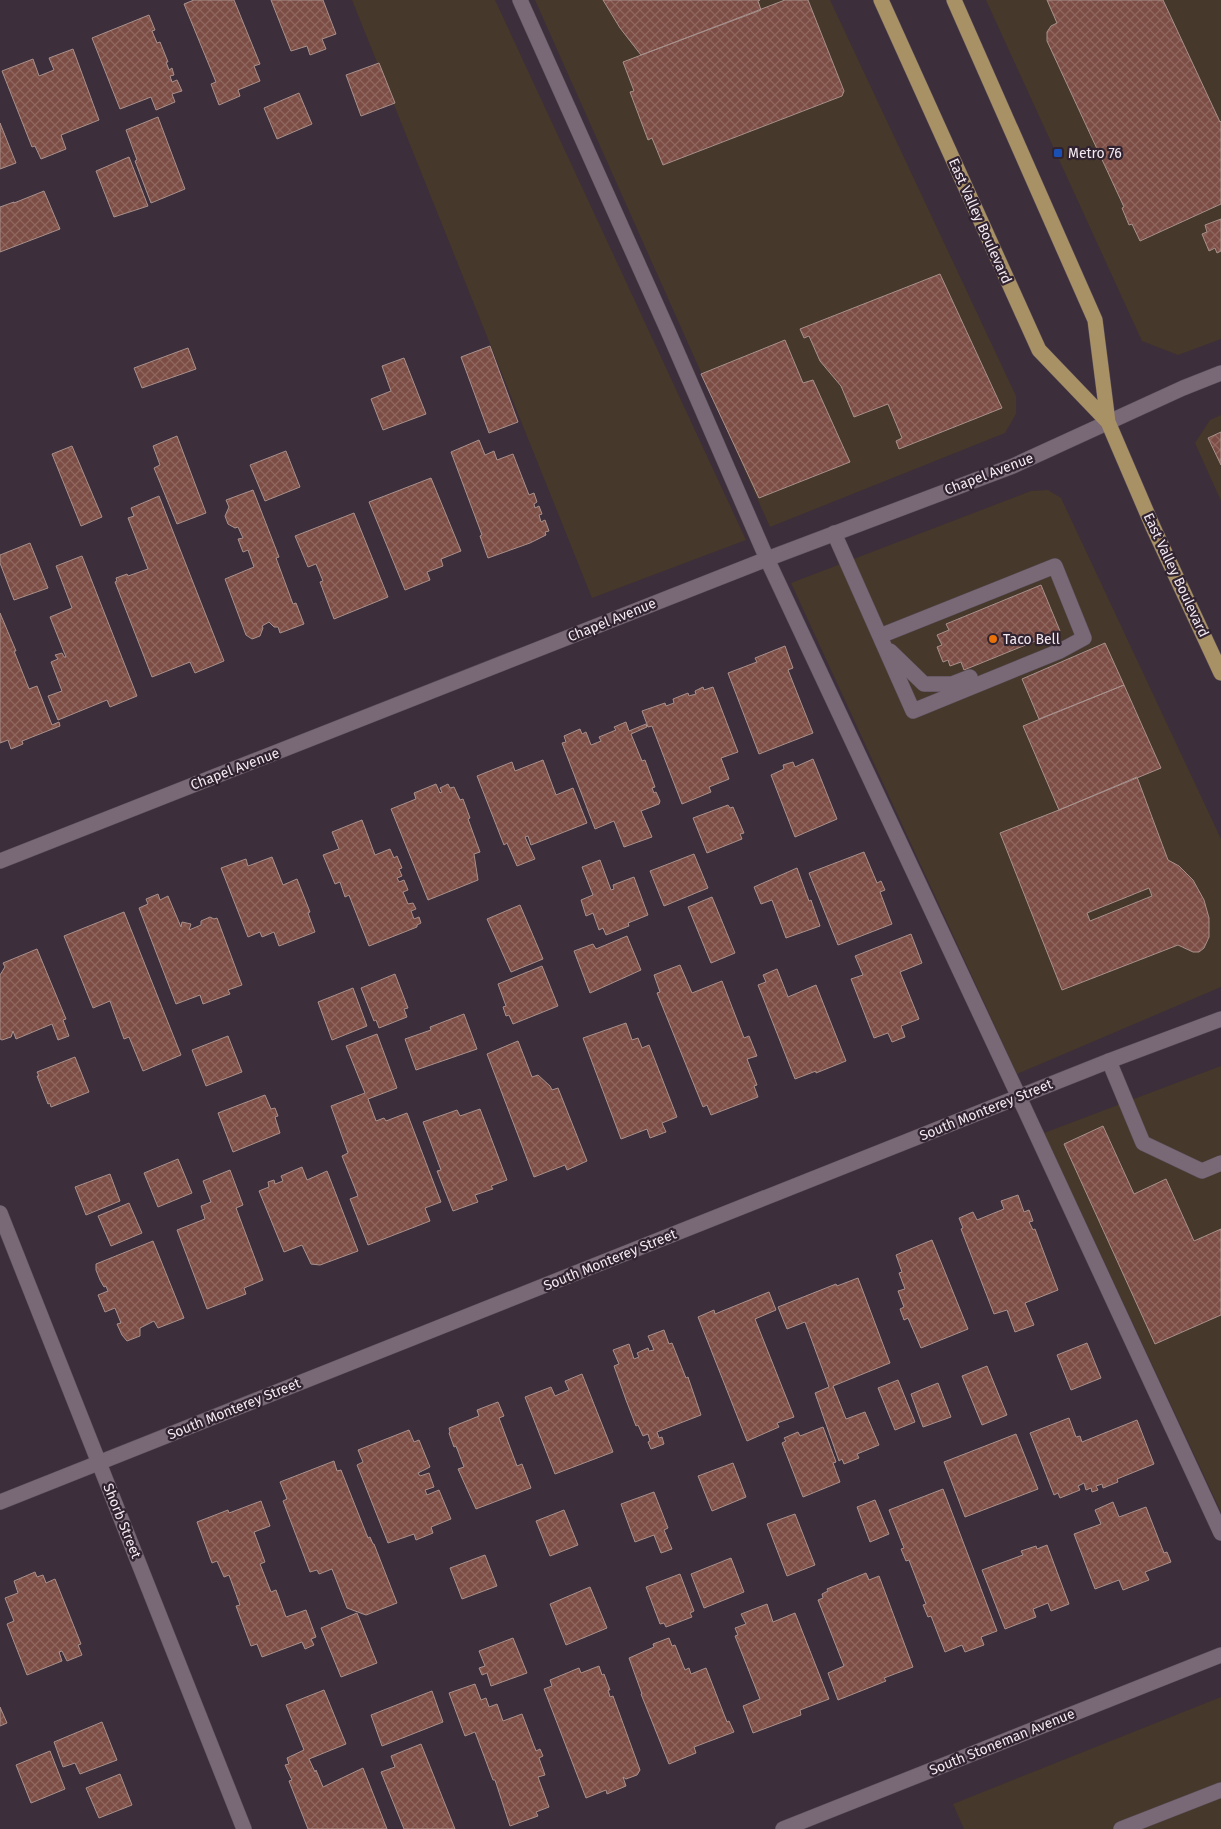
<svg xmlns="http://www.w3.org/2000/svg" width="1221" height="1829" viewBox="0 0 1221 1829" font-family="'Fira Sans',sans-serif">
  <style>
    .commercial { fill: #46382a }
    .building { fill: url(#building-cross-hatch); stroke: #a8908c; fill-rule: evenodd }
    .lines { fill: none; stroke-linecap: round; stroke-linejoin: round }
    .lane-casing { stroke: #584d57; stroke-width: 16 }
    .street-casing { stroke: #584d57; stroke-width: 16 }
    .secondary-casing { stroke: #584d57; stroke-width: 16 }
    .primary-casing { stroke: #584d57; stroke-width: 16 }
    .lane { stroke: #796977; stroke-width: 15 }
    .street { stroke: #796977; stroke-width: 15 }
    .secondary { stroke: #796977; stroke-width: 15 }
    .primary { stroke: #a99166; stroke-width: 15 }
    .transit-dot { fill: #1a4fb4; stroke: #312430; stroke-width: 2 }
    .food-dot { fill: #e8710a; stroke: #312430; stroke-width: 2 }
    .labels { text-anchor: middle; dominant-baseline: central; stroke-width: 4.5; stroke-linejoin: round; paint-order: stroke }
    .poi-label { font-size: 14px; fill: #f3eaf2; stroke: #312430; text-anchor: start }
    .street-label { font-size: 14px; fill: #f3eaf2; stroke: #312430 }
  </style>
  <defs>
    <pattern id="building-cross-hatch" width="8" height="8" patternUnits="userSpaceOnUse" patternTransform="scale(1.25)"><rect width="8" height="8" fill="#7c4d44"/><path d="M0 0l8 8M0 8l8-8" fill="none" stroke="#8f675f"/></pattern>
  </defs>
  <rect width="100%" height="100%" fill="#3c2e3a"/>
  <!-- commercial -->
  <path class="commercial" d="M 352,0 L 495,0 L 746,540 L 592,598 Z
    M 535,0 L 830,0 L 1016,396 L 1016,414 L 1005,433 L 770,527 Z
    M 986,0 L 1221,0 L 1221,339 L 1178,355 L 1142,341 Z
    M 1221,415 L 1221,501 L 1195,443 L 1210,420 Z
    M 1048,490 L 1061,498 L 1221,839 L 1221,987 L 1017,1074 L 791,583 L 1031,491 Z
    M 1221,1066 L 1221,1512 L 1044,1133 Z
    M 1221,1697 L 1221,1829 L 964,1829 L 953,1804 Z"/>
  <!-- building -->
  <path class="building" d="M 194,0 L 234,0 L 260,64 L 254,66 L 260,81 L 238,90 L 240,96 L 219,105 L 211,84 L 216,82 L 184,4 Z
    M 271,0 L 323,0 L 336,34 L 322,39 L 326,49 L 310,55 L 307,46 L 291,51 Z
    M 603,0 L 760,0 L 758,1 L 761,10 L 641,55 L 620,28 Z
    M 785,0 L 808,0 L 844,91 L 842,96 L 663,165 L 652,138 L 648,140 L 630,92 L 634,91 L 623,62 Z
    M 1047,0 L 1163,0 L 1220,122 L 1221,121 L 1221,204 L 1140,241 L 1132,224 L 1129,225 L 1122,208 L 1124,207 L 1047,41 L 1047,32 L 1051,26 L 1057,23 Z
    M 149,15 L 155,30 L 152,31 L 157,43 L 160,42 L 168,62 L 166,62 L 169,70 L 172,68 L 174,75 L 170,76 L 172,82 L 177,80 L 182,91 L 172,94 L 175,102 L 156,110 L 151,97 L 120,109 L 92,38 Z
    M 73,49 L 99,120 L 61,135 L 66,149 L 41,159 L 35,146 L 32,147 L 2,71 L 33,59 L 39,76 L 54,70 L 49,58 Z
    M 379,63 L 395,103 L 361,116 L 346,75 Z
    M 299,93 L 312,124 L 277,139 L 264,108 Z
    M 158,117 L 185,189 L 151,203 L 135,161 L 137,160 L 126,130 Z
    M 0,123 L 16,163 L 0,169 Z
    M 129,157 L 148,206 L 114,217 L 96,171 Z
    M 44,191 L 60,229 L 0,252 L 0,207 L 14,202 L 14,203 Z
    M 1221,219 L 1221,251 L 1217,253 L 1215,248 L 1209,251 L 1202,234 L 1207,232 L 1205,225 Z
    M 940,274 L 1002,408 L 899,449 L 896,441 L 902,438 L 888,404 L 854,417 L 841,386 L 820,361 L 809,336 L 804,338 L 800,329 Z
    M 785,340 L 803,383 L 813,380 L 850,462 L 759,498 L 701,374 Z
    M 490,346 L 518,422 L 489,433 L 461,357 Z
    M 188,348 L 196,369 L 142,388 L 134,368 Z
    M 404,358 L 426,414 L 383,430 L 371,399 L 391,391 L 382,366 Z
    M 1221,432 L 1221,465 L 1208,438 Z
    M 177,436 L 206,513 L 177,524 L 154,468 L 160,465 L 153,446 Z
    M 479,440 L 485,455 L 494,451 L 497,460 L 513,454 L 529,495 L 534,493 L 537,502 L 534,504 L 535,508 L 539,506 L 542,514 L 539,515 L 541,522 L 545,520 L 549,531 L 545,532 L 546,535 L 530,543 L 488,558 L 480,536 L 482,535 L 451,452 Z
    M 72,446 L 102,517 L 81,526 L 52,454 Z
    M 286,451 L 300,487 L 265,501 L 250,465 Z
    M 431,478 L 461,551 L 441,559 L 443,566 L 427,572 L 430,580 L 405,590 L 369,502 Z
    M 253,490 L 279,557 L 276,558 L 293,604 L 296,603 L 304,624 L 280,633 L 278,627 L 274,627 L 269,622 L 262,626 L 263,628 L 260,636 L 252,639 L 246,635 L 225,579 L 254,567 L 248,550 L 243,552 L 238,539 L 243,538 L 238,527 L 235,528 L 228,524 L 225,516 L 229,507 L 226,500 Z
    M 159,496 L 224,661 L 195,673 L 190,662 L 152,677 L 115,582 L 117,581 L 116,578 L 127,574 L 128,576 L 148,569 L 128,518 L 134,516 L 131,508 Z
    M 354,513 L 388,597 L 334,619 L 320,582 L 323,581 L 316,564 L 308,567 L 295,536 Z
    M 30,543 L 48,588 L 14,600 L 0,563 L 0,555 Z
    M 82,556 L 137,696 L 110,707 L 107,700 L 58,720 L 48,696 L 62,691 L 51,662 L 58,659 L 55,655 L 62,653 L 64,657 L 66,657 L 50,617 L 72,608 L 56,566 Z
    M 1041,585 L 1060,631 L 964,670 L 961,662 L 950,666 L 948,660 L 943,662 L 937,647 L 942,645 L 937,635 L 949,630 L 946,624 Z
    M 0,613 L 16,651 L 14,651 L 29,689 L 37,686 L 52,725 L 59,722 L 60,726 L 22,741 L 23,744 L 11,749 L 8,740 L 0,743 Z
    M 1105,643 L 1124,685 L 1039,719 L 1022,679 Z
    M 785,646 L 793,668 L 788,670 L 813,733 L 759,754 L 728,673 L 757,662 L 755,658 Z
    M 1124,685 L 1161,768 L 1059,810 L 1023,726 Z
    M 703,687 L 704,690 L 713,687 L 738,752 L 721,758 L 729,779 L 709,787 L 711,792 L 682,804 L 652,726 L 648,727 L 642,711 L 665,703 L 666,706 L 674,703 L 673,699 L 688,693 L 689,696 L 696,694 L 695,691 Z
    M 626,722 L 629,731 L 646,724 L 647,727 L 631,734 L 642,761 L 645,760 L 655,787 L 652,788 L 654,793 L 656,792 L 660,801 L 659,804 L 641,811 L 652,837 L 624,847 L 614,821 L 595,829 L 562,743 L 566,742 L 564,736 L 580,729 L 582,734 L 586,732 L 591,745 L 601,741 L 599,737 L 616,730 L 614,727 Z
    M 813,759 L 837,819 L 795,837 L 771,775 L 784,769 L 783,765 L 793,762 L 795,767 Z
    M 543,760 L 556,795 L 573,788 L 587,823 L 531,845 L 528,836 L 525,837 L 535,859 L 517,866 L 507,843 L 504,845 L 477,776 L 512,762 L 515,771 Z
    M 1137,777 L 1168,860 L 1179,866 L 1193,880 L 1204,900 L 1209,918 L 1209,937 L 1204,948 L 1199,952 L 1193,952 L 1178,945 L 1062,990 L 1000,833 L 1059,810 ZM 1149,888 L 1152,896 L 1090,921 L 1087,913 Z
    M 436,784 L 440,793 L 442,792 L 440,788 L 448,784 L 450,788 L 454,787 L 460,800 L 463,799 L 470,818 L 468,819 L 480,852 L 474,854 L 478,880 L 428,900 L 391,809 L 416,799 L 414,793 Z
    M 728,805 L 730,808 L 733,807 L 744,833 L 740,834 L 742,839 L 707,853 L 693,818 Z
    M 362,820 L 375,855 L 390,849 L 394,858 L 397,856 L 402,868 L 399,869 L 402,876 L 397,878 L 399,882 L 404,880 L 408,890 L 403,892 L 408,904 L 413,903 L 416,909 L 411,911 L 414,919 L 419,917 L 421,923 L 417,925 L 417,927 L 369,946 L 349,895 L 345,897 L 340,882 L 335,884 L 323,855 L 339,849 L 332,832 Z
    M 864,852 L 877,883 L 881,881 L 885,890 L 880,892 L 892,924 L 838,945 L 809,873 Z
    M 694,854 L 708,888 L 664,906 L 650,871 Z
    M 272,857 L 283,885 L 297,879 L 310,912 L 308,913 L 315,932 L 279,946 L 274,932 L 262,937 L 260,932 L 248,937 L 221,868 L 246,859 L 248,866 Z
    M 600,860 L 611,890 L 614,889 L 613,885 L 634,877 L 648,915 L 628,923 L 629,926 L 606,935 L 603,928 L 599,930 L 593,913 L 586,916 L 581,900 L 593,895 L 582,867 Z
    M 797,868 L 809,901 L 811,900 L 820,926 L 786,938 L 772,900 L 761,904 L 754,887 Z
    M 158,894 L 160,900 L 168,896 L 181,927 L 182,922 L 191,924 L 189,930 L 201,925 L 201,921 L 210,917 L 214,919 L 217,918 L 242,985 L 228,990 L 230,994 L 203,1004 L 200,995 L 176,1004 L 139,908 L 148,904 L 146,899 Z
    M 712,897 L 735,953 L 711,963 L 688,907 Z
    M 520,905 L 543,959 L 511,972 L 487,919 Z
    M 124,912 L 181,1055 L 143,1071 L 129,1037 L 124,1039 L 110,1001 L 93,1008 L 64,936 Z
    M 911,934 L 922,963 L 900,972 L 919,1019 L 901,1026 L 905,1037 L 892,1042 L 888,1033 L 874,1038 L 851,979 L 863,975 L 855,956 Z
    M 627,936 L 641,970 L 590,993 L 574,951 L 593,944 L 596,949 Z
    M 37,949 L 66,1019 L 63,1020 L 69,1036 L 58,1040 L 52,1024 L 16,1039 L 13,1031 L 11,1037 L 2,1040 L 0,1039 L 0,975 L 5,967 L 3,963 Z
    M 680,965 L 692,993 L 722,981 L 744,1038 L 749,1036 L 757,1056 L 747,1059 L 757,1085 L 754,1086 L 758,1097 L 711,1115 L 707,1105 L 703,1107 L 657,993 L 660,992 L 654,975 Z
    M 542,966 L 558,1006 L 513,1024 L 509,1015 L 506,1016 L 503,1007 L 506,1006 L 498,984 Z
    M 777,969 L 788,997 L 816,985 L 846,1061 L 816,1073 L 816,1071 L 795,1079 L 758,985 L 766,982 L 763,975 Z
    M 395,974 L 408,1008 L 404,1009 L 407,1017 L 379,1028 L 376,1020 L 374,1021 L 361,988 Z
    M 353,988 L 367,1026 L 332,1040 L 318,1002 Z
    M 464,1014 L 477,1049 L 416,1070 L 405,1039 L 431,1030 L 430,1027 Z
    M 626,1023 L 632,1040 L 638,1038 L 642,1048 L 649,1045 L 677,1117 L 662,1123 L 666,1132 L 650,1138 L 647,1129 L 621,1139 L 583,1038 Z
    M 377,1034 L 397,1088 L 368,1099 L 376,1121 L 384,1118 L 386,1121 L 407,1113 L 441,1202 L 425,1208 L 430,1221 L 368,1245 L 350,1199 L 358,1196 L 342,1156 L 348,1153 L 331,1106 L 365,1093 L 346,1046 Z
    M 228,1036 L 242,1072 L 206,1086 L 192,1050 Z
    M 518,1041 L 532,1077 L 538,1075 L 550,1086 L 552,1090 L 558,1088 L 587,1161 L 567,1170 L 565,1165 L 534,1177 L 487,1054 Z
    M 75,1057 L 89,1092 L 51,1107 L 50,1103 L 48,1104 L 37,1076 L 39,1076 L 37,1072 Z
    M 265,1095 L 271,1109 L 275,1108 L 278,1116 L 275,1117 L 280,1133 L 233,1152 L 218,1113 Z
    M 480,1109 L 507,1180 L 491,1186 L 493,1189 L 475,1195 L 478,1202 L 453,1211 L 437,1171 L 441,1170 L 423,1122 L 457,1110 L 460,1116 Z
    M 1103,1126 L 1134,1194 L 1166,1179 L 1194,1241 L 1221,1229 L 1221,1315 L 1155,1344 L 1064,1144 Z
    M 178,1159 L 192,1193 L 158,1207 L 144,1173 Z
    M 302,1167 L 307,1180 L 327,1171 L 358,1251 L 320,1265 L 311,1264 L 302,1245 L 284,1252 L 259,1191 L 269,1187 L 268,1182 L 274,1180 L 275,1184 L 283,1181 L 281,1176 Z
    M 230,1170 L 243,1205 L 236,1208 L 263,1280 L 244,1288 L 246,1294 L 207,1309 L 177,1230 L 205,1219 L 201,1206 L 211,1202 L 203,1181 Z
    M 110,1174 L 120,1201 L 86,1215 L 75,1187 Z
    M 1018,1195 L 1024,1212 L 1029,1210 L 1033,1221 L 1029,1222 L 1033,1230 L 1035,1229 L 1058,1290 L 1025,1303 L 1034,1325 L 1015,1332 L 1007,1310 L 994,1314 L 961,1229 L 963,1228 L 959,1218 L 973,1212 L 977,1220 L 1004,1209 L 1001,1201 Z
    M 129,1203 L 142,1233 L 111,1246 L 98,1216 Z
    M 932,1240 L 968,1329 L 921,1348 L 908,1318 L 904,1320 L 900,1309 L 904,1307 L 898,1291 L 905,1289 L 899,1273 L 902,1272 L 896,1255 Z
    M 153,1241 L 184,1318 L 158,1328 L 154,1321 L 140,1328 L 140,1336 L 127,1341 L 122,1335 L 117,1324 L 121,1323 L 115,1308 L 105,1312 L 98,1295 L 108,1291 L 106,1286 L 104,1287 L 100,1280 L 96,1270 L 96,1264 Z
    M 858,1278 L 890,1363 L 833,1386 L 846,1419 L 865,1412 L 879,1445 L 857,1454 L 859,1458 L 844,1464 L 842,1459 L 839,1461 L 815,1393 L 829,1387 L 805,1322 L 787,1329 L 778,1307 L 836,1284 L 837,1286 Z
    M 769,1292 L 776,1310 L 755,1319 L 794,1417 L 777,1423 L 779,1427 L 747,1441 L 698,1317 L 714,1310 L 715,1314 Z
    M 664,1330 L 669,1344 L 672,1343 L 686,1378 L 688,1377 L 701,1415 L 657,1432 L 659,1438 L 662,1437 L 664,1444 L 651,1449 L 648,1442 L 650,1441 L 648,1434 L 643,1436 L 638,1425 L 636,1426 L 626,1400 L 614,1366 L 619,1364 L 613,1350 L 629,1344 L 634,1359 L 639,1357 L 637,1353 L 648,1348 L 649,1351 L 654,1350 L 648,1336 Z
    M 1087,1343 L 1101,1378 L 1071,1390 L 1057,1355 Z
    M 987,1366 L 1007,1415 L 982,1425 L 962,1376 Z
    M 582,1374 L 613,1452 L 555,1474 L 525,1397 L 551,1387 L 555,1396 L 569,1390 L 565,1381 Z
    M 898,1380 L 915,1422 L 895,1430 L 878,1388 Z
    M 938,1383 L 951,1417 L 923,1427 L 911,1394 Z
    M 498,1402 L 504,1416 L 499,1418 L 517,1466 L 522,1464 L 531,1488 L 476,1509 L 458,1469 L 464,1467 L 456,1446 L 454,1447 L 449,1433 L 450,1432 L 449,1428 L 479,1416 L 477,1410 Z
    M 1069,1418 L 1076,1437 L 1080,1436 L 1082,1442 L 1137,1420 L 1154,1464 L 1117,1479 L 1118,1482 L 1103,1488 L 1102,1484 L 1096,1486 L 1098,1490 L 1092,1492 L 1091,1488 L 1086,1490 L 1084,1483 L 1078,1486 L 1080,1490 L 1060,1498 L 1058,1493 L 1054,1495 L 1030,1433 Z
    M 823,1427 L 836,1462 L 833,1463 L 840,1482 L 803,1497 L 782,1443 L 786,1441 L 784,1438 L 798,1432 L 800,1436 Z
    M 409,1430 L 414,1442 L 419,1440 L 430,1467 L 418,1473 L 420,1476 L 429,1473 L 434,1487 L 425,1490 L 427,1495 L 439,1490 L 451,1519 L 431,1527 L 433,1533 L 416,1540 L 414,1534 L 388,1543 L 357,1465 L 363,1462 L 358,1450 Z
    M 1016,1434 L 1038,1489 L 965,1517 L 944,1462 Z
    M 334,1461 L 337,1471 L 341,1470 L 368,1538 L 370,1537 L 373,1544 L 374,1544 L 397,1603 L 366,1615 L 347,1608 L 332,1569 L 319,1574 L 317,1570 L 310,1572 L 283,1501 L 287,1499 L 280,1482 Z
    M 733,1463 L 746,1497 L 712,1511 L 698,1476 Z
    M 943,1489 L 997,1631 L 981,1637 L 984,1645 L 965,1652 L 962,1645 L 945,1652 L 931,1616 L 928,1617 L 923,1605 L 926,1604 L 909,1560 L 906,1561 L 901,1549 L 904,1548 L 889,1510 Z
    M 654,1492 L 668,1528 L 664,1530 L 672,1549 L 661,1553 L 654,1535 L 635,1542 L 621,1504 Z
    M 875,1500 L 889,1534 L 870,1542 L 857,1507 Z
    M 261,1501 L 270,1526 L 254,1532 L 265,1562 L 260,1564 L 271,1592 L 276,1590 L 286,1617 L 306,1610 L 316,1637 L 311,1639 L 314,1645 L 305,1649 L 302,1642 L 262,1657 L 257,1644 L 251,1646 L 236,1606 L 240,1605 L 229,1575 L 224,1577 L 217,1561 L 212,1563 L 197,1522 L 228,1510 L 229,1513 Z
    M 1113,1502 L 1119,1517 L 1146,1507 L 1164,1553 L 1167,1552 L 1171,1562 L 1145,1572 L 1149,1580 L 1123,1590 L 1119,1580 L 1095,1589 L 1074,1534 L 1101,1524 L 1095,1510 Z
    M 564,1510 L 578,1545 L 550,1556 L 536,1521 Z
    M 795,1514 L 815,1565 L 787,1576 L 767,1524 Z
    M 1047,1545 L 1069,1604 L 1051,1611 L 1048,1603 L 1033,1609 L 1036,1617 L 1005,1629 L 982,1570 L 1023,1555 L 1021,1551 L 1036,1546 L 1037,1549 Z
    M 485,1555 L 497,1586 L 462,1599 L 450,1568 Z
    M 731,1558 L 744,1592 L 704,1608 L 691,1574 Z
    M 35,1572 L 37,1577 L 43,1575 L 46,1583 L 55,1579 L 81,1644 L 78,1645 L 82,1655 L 67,1661 L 62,1651 L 59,1652 L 62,1661 L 27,1675 L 7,1624 L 14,1621 L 5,1598 L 18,1593 L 14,1581 Z
    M 866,1573 L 869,1580 L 879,1576 L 913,1667 L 884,1678 L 886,1681 L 838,1700 L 828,1673 L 844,1666 L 818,1600 L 823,1598 L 822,1594 L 828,1591 L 827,1589 Z
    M 680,1574 L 694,1611 L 690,1613 L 692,1617 L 666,1627 L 664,1623 L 660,1624 L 646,1587 Z
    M 590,1587 L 607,1628 L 566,1645 L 550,1604 Z
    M 767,1604 L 773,1622 L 795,1613 L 829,1699 L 800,1710 L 801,1715 L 753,1733 L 743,1706 L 760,1699 L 735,1636 L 738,1635 L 735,1628 L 746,1624 L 741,1614 Z
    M 357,1613 L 377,1663 L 341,1677 L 321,1628 Z
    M 513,1638 L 527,1673 L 491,1686 L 487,1673 L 482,1675 L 479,1668 L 485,1666 L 479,1651 Z
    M 669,1638 L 672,1646 L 675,1645 L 685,1670 L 689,1668 L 691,1674 L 706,1668 L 727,1722 L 729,1721 L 734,1732 L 694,1747 L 696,1753 L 669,1764 L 641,1694 L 642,1694 L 629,1658 L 654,1647 L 653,1644 Z
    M 599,1666 L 602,1675 L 604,1674 L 610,1690 L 608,1690 L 610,1697 L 613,1696 L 640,1770 L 637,1775 L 626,1779 L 623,1777 L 626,1786 L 607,1794 L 606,1790 L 586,1798 L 544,1689 L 552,1686 L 550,1680 L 579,1668 L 581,1673 Z
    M 475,1684 L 481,1700 L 486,1698 L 489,1707 L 497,1704 L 503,1721 L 522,1714 L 536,1751 L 540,1749 L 543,1756 L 539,1758 L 545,1775 L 538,1777 L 549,1807 L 536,1812 L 538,1816 L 510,1826 L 495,1780 L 493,1780 L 475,1732 L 465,1736 L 449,1693 Z
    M 324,1690 L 346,1744 L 309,1759 L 315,1772 L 316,1770 L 323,1787 L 363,1768 L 387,1829 L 308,1829 L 289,1781 L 292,1780 L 285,1765 L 289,1764 L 287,1758 L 304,1750 L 286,1705 Z
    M 432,1691 L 443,1722 L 382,1746 L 371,1715 Z
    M 0,1707 L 7,1723 L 0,1726 Z
    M 102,1722 L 117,1760 L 80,1774 L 75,1763 L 63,1767 L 54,1742 Z
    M 421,1744 L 455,1829 L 404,1829 L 381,1772 L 395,1767 L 391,1756 Z
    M 50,1751 L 65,1789 L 31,1803 L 16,1765 Z
    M 120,1774 L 132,1805 L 99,1818 L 86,1788 Z"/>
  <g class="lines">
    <!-- lane casing -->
    <g class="lane-casing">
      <path id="lane" d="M 520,0 L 668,331 L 767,559 L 1019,1097 L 1221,1533
        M 834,533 L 913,711 L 1060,651 L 1084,638
        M 880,636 L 1055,566 L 1084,638
        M 890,651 L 924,684 L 952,684 L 970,677
        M 1109,1061 L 1143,1143 L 1202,1171 L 1221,1163
        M 1121,1829 L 1221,1790"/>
    </g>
    <!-- street casing -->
    <g class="street-casing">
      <path id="street" d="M 0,1213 L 244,1829
        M 0,1502 L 1109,1061 L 1221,1019
        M 783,1829 L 1221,1655"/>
    </g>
    <!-- secondary casing -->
    <g class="secondary-casing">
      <path id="secondary" d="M 0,861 L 767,559 L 1013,466 L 1183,388 L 1221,373"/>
    </g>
    <!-- primary casing -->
    <g class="primary-casing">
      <path id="primary" d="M 881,0 L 1039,350 L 1108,422
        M 954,0 L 1095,320 L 1108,422 L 1153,527 L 1221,673"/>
    </g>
    <!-- lane -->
    <use href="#lane" class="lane"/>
    <!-- street -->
    <use href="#street" class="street"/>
    <!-- secondary -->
    <use href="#secondary" class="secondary"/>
    <!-- primary -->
    <use href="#primary" class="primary"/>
  </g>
  <!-- markers -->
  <rect class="transit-dot" x="1053" y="148" width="10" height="10" rx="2.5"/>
  <circle class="food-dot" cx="993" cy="639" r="5"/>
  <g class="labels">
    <!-- poi labels -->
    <g class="poi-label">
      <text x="1068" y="153">Metro 76</text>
      <text x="1003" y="639">Taco Bell</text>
    </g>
    <!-- street labels -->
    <g class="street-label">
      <text transform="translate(980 221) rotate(66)">East Valley Boulevard</text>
      <text transform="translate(989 474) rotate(-21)">Chapel Avenue</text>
      <text transform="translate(1176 575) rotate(65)">East Valley Boulevard</text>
      <text transform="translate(612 620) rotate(-22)">Chapel Avenue</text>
      <text transform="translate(235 769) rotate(-21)">Chapel Avenue</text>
      <text transform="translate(986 1110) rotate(-22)">South Monterey Street</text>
      <text transform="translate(610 1260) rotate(-22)">South Monterey Street</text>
      <text transform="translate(234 1409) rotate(-22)">South Monterey Street</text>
      <text transform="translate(122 1521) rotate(68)">Shorb Street</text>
      <text transform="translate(1002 1742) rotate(-22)">South Stoneman Avenue</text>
    </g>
  </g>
</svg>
